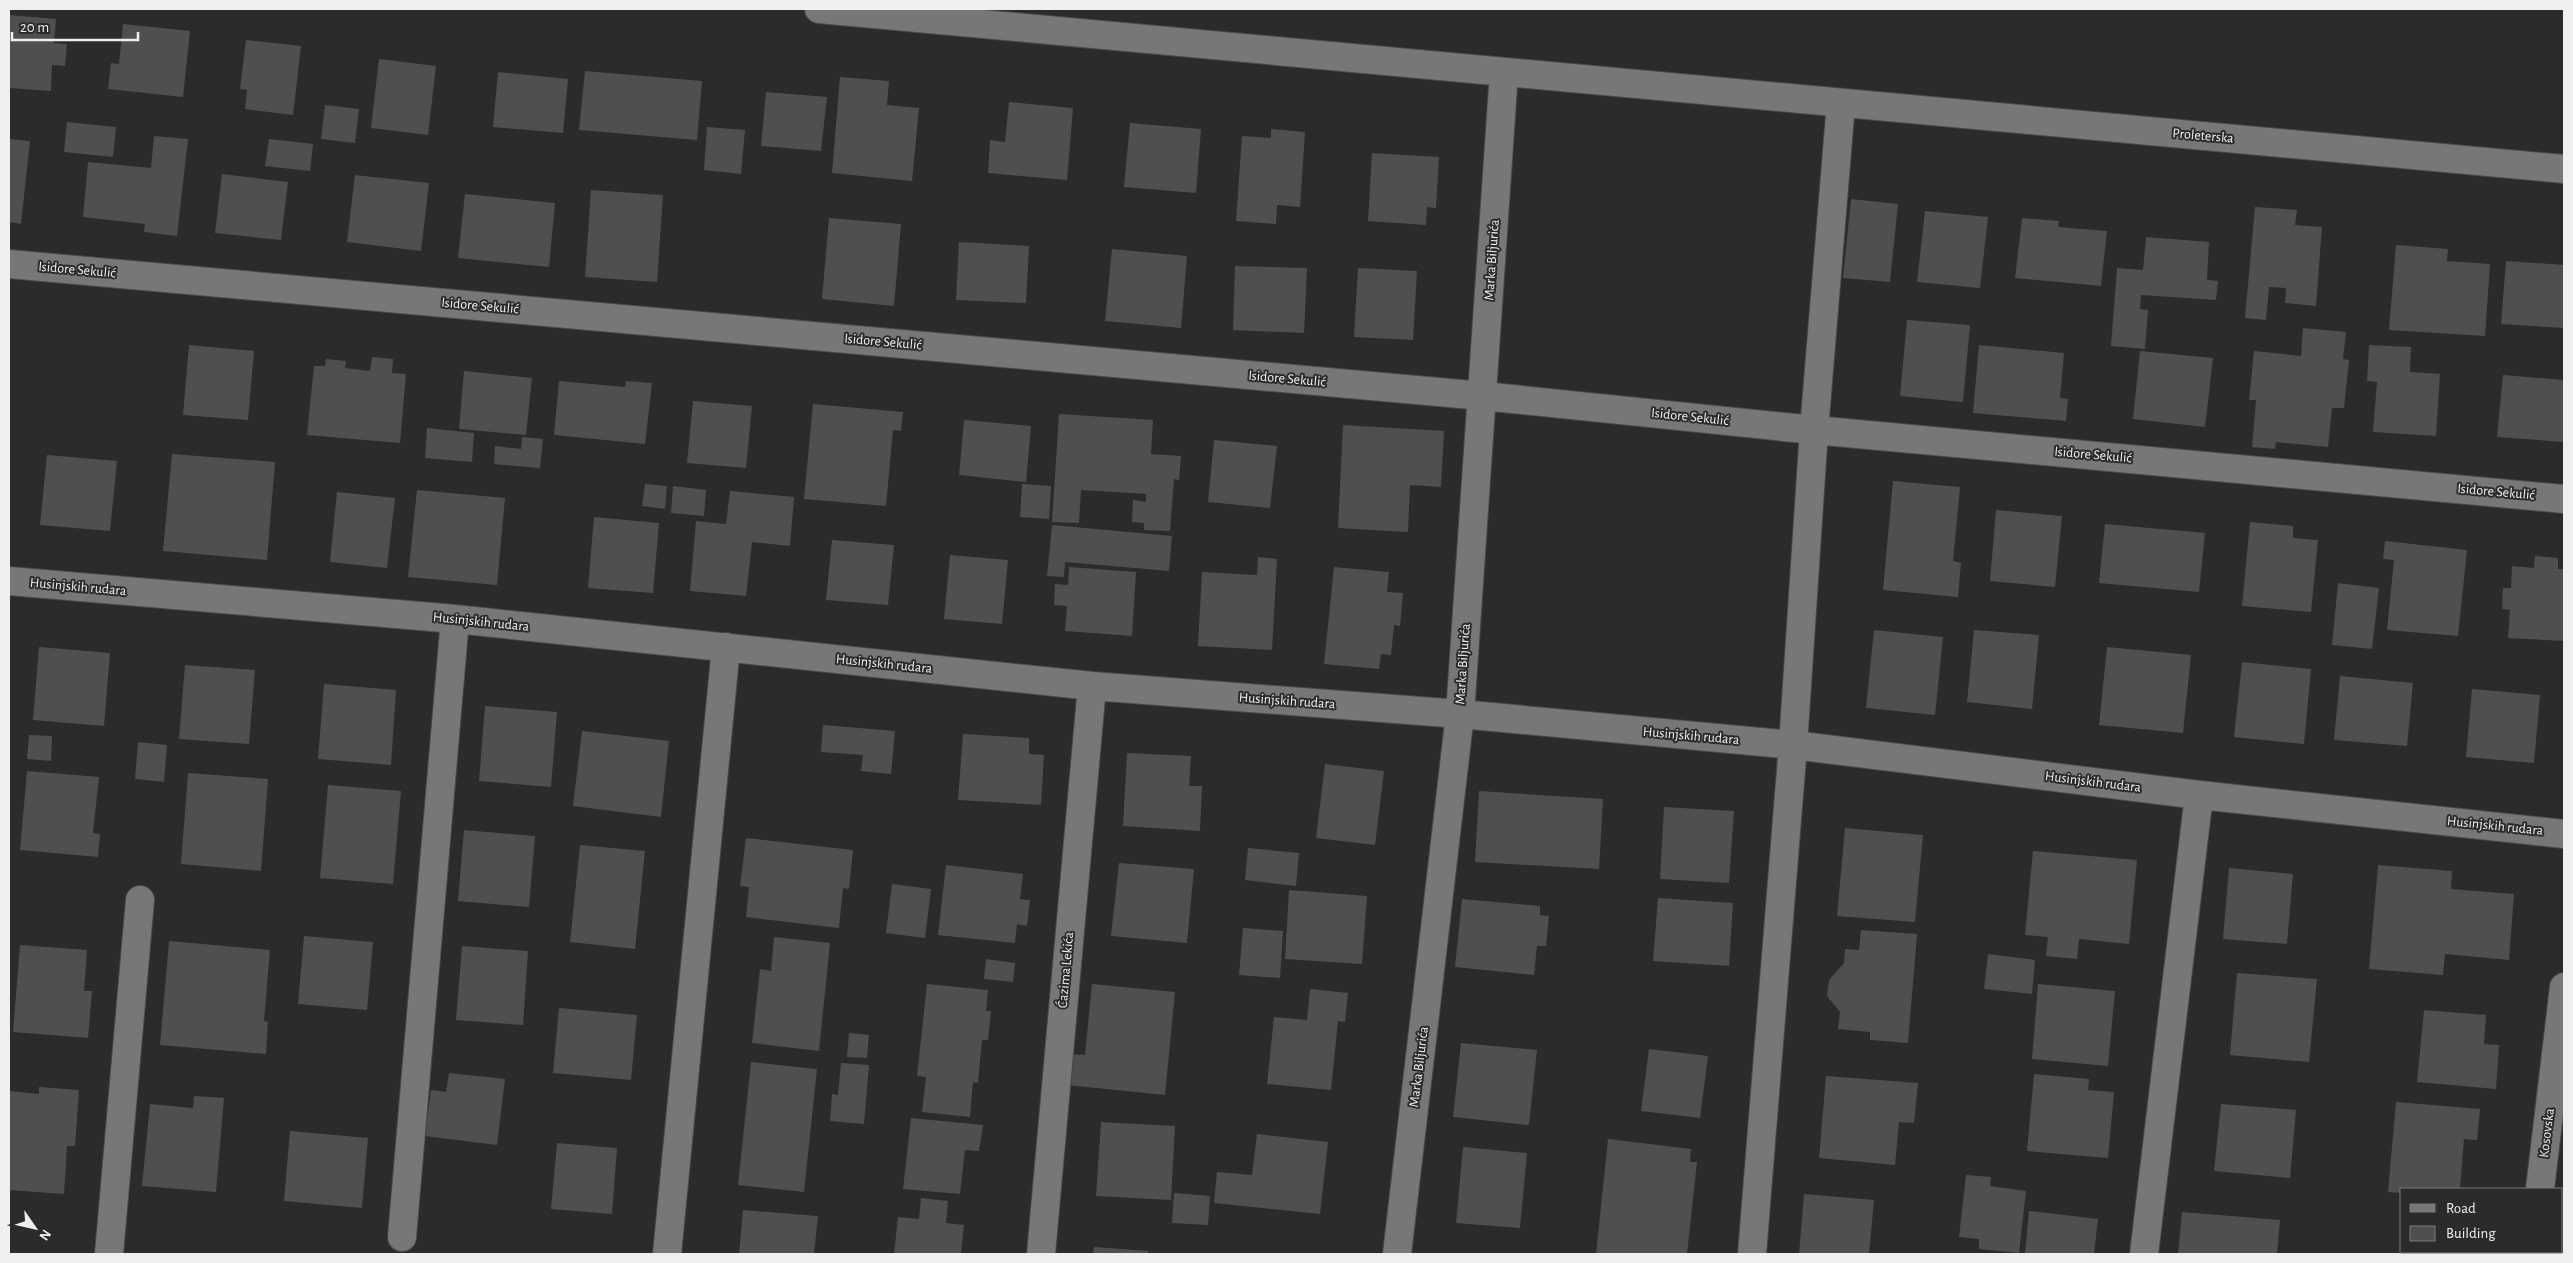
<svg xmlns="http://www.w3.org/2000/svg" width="2573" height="1263" viewBox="0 0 2573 1263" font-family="'Alegreya Sans',sans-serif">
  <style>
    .building { fill: #514e51 }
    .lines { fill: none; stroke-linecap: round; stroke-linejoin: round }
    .minor-casing { stroke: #4a484a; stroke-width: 30 }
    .minor { stroke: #787679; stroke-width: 28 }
    .labels { text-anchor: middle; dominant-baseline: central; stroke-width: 4; stroke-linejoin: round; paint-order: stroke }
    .street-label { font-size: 14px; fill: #f0eef0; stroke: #2c2a2d }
  </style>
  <rect width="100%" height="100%" fill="#2c2a2d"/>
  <!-- building -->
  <path class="building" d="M 9,15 L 56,19 L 54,43 L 67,44 L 65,66 L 52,65 L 51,91 L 9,88 Z
    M 123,24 L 190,31 L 183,97 L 108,89 L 111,63 L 119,64 Z
    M 246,40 L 301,46 L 293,115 L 245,109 L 247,90 L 240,89 Z
    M 379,59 L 436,66 L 428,135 L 371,128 Z
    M 585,71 L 702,81 L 697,140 L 579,130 Z
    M 498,72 L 568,79 L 563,133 L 493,127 Z
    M 840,77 L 889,81 L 887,105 L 919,108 L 912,181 L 832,173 Z
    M 766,92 L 827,97 L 821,151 L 761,146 Z
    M 1009,102 L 1073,108 L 1067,180 L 988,173 L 990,140 L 1005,142 Z
    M 325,105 L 359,109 L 355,143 L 321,139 Z
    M 67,122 L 116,127 L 113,157 L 64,152 Z
    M 1130,123 L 1201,129 L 1196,193 L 1124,187 Z
    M 707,127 L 745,130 L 741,174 L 704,170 Z
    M 1271,129 L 1305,132 L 1300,207 L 1277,205 L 1276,224 L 1236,221 L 1242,136 L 1271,138 Z
    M 154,136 L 188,139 L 177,236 L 144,232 L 145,224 L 83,217 L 88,162 L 151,168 Z
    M 9,139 L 30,141 L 21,224 L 9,222 Z
    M 269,139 L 313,144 L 310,171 L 265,166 Z
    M 1372,153 L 1439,157 L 1436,208 L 1427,207 L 1426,225 L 1368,221 Z
    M 222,174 L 288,182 L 281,240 L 215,233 Z
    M 355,175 L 429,183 L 421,251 L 347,242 Z
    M 591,190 L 663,195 L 657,282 L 585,277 Z
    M 465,194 L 555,203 L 549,267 L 458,258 Z
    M 1851,199 L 1898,204 L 1890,282 L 1843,278 Z
    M 2255,207 L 2297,210 L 2295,225 L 2322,227 L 2316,306 L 2285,303 L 2286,288 L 2269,287 L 2266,320 L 2245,318 Z
    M 1925,211 L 1988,217 L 1980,288 L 1917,282 Z
    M 829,218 L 901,224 L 894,306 L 822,299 Z
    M 2022,218 L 2059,221 L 2058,227 L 2107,231 L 2101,286 L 2015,278 Z
    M 2146,237 L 2209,242 L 2207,280 L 2218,281 L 2216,300 L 2141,295 L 2140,309 L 2148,310 L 2145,349 L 2111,346 L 2117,268 L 2143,270 Z
    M 959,242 L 1029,246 L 1026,303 L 956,300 Z
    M 2396,245 L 2448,249 L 2447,261 L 2490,264 L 2485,336 L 2389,330 Z
    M 1112,249 L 1187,256 L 1181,328 L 1105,321 Z
    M 2506,261 L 2564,265 L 2564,328 L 2501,324 Z
    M 1235,266 L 1307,268 L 1304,333 L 1233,330 Z
    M 1358,268 L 1417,271 L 1413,340 L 1354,337 Z
    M 1907,320 L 1970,325 L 1963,402 L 1900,396 Z
    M 2303,328 L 2346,332 L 2343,359 L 2349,360 L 2344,408 L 2332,408 L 2328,447 L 2276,442 L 2275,449 L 2252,447 L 2256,400 L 2249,400 L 2254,351 L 2301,356 Z
    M 189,345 L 254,351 L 248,420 L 183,415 Z
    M 1979,345 L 2064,353 L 2060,398 L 2068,399 L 2066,421 L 1973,413 Z
    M 2369,345 L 2411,347 L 2410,372 L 2440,374 L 2436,436 L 2373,432 L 2377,382 L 2367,381 Z
    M 2140,351 L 2213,358 L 2205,427 L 2133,419 Z
    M 372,357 L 393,359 L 392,373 L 406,374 L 400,443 L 307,435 L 314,366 L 325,366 L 326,359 L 346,361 L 345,368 L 370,371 Z
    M 464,371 L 532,378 L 526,435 L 459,429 Z
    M 2503,375 L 2564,380 L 2564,442 L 2497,437 Z
    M 559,381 L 625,387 L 626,381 L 652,383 L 645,444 L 554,435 Z
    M 693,401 L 752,406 L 746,468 L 687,463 Z
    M 813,404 L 903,412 L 901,431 L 893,430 L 886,506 L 804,499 Z
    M 1059,414 L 1153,420 L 1151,454 L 1181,456 L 1179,480 L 1174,479 L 1170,531 L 1144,530 L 1144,523 L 1132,522 L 1133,500 L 1146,502 L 1146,494 L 1081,490 L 1079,523 L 1052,522 Z
    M 964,420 L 1031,426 L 1026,482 L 959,475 Z
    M 1343,425 L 1444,431 L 1441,487 L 1410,485 L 1408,532 L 1338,528 Z
    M 427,428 L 474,433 L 472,462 L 425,458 Z
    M 522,437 L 543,439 L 540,468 L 494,464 L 495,446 L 521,449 Z
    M 1214,440 L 1277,446 L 1270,508 L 1208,502 Z
    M 172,454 L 275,462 L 267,560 L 163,551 Z
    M 47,455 L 117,461 L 110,531 L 40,525 Z
    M 1893,481 L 1960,487 L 1953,561 L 1961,563 L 1958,597 L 1883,590 Z
    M 645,484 L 667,486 L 665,509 L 642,506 Z
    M 1022,484 L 1051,486 L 1049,519 L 1020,517 Z
    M 673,486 L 706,490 L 704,516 L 671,513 Z
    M 417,490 L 505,498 L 497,585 L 408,577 Z
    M 730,491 L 794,497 L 790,546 L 752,542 L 746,596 L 690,591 L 696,521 L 726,524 Z
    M 337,492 L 395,498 L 387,568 L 330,562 Z
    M 1996,510 L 2062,516 L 2055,587 L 1990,581 Z
    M 594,517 L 659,523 L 653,593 L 588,588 Z
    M 2250,522 L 2293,526 L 2293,538 L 2318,540 L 2311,612 L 2242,606 Z
    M 2105,524 L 2205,533 L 2199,592 L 2099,583 Z
    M 1052,525 L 1172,536 L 1169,571 L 1065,562 L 1064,577 L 1047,576 Z
    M 832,540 L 894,545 L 888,605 L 826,600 Z
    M 2385,541 L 2467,550 L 2458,636 L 2387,630 L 2394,560 L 2383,559 Z
    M 950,555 L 1008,560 L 1002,624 L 944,619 Z
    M 2535,556 L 2558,558 L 2558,569 L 2564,569 L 2564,641 L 2508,638 L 2510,610 L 2502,609 L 2503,588 L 2511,588 L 2512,566 L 2534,568 Z
    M 1258,557 L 1277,559 L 1272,650 L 1198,646 L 1202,572 L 1257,575 Z
    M 1069,567 L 1136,572 L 1132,636 L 1065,631 L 1067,606 L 1054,605 L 1055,584 L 1068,585 Z
    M 1334,567 L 1389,572 L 1387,592 L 1403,593 L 1400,626 L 1394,625 L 1391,655 L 1381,654 L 1379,669 L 1324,664 Z
    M 2338,583 L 2379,588 L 2372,649 L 2332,645 Z
    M 1874,630 L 1943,637 L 1935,715 L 1866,708 Z
    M 1974,630 L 2039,635 L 2032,709 L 1967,702 Z
    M 39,647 L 110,653 L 104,726 L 33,720 Z
    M 2107,647 L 2191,655 L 2183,733 L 2099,725 Z
    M 2242,662 L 2311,669 L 2304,744 L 2234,737 Z
    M 185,665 L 255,670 L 249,744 L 179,739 Z
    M 2340,676 L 2413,683 L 2407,746 L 2334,740 Z
    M 324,684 L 396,690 L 391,765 L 318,759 Z
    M 2472,689 L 2540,695 L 2534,763 L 2466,757 Z
    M 485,706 L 557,712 L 551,787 L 479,781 Z
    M 823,725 L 895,731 L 891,774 L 861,771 L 863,755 L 821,752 Z
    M 582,731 L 669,741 L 661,817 L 573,806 Z
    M 963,734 L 1029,738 L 1029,754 L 1044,755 L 1041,805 L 958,800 Z
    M 29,735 L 52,736 L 51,761 L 27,759 Z
    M 138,742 L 167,745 L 164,782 L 135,779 Z
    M 1127,753 L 1191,756 L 1189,786 L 1202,786 L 1200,831 L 1123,826 Z
    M 1325,764 L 1384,771 L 1375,845 L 1316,838 Z
    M 27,771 L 99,777 L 93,833 L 100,834 L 98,857 L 20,850 Z
    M 188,773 L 268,779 L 261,871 L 181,864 Z
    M 328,785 L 401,791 L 393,884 L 320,878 Z
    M 1479,791 L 1603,799 L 1599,869 L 1475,862 Z
    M 1664,807 L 1734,811 L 1729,883 L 1660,879 Z
    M 1845,828 L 1923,835 L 1915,922 L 1837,916 Z
    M 464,830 L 535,836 L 529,907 L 458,901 Z
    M 746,838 L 853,850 L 849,889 L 843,888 L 839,928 L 746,917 L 749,887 L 740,886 Z
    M 580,845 L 645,851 L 635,949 L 570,942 Z
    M 1248,848 L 1299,853 L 1296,886 L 1245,880 Z
    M 2033,851 L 2137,860 L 2129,944 L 2079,939 L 2077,959 L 2046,956 L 2048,937 L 2025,935 Z
    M 1119,863 L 1194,869 L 1187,943 L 1111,936 Z
    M 946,865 L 1023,874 L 1020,899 L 1030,900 L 1027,926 L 1017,924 L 1015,943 L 938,935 Z
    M 2378,865 L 2452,871 L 2451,889 L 2514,894 L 2509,960 L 2445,954 L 2443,975 L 2369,969 Z
    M 2229,868 L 2293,874 L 2287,944 L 2223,939 Z
    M 892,884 L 931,889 L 925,938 L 886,933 Z
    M 1289,890 L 1367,896 L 1362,964 L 1285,959 Z
    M 1658,898 L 1733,903 L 1729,966 L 1653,961 Z
    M 1462,899 L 1540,906 L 1540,915 L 1549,916 L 1546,946 L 1537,946 L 1534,975 L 1455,967 Z
    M 1243,928 L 1283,931 L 1280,978 L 1239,975 Z
    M 1861,930 L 1917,934 L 1908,1043 L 1870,1040 L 1870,1032 L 1838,1029 L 1840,1012 L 1827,996 L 1829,980 L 1844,963 L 1845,949 L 1859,950 Z
    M 304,936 L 373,942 L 367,1010 L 298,1004 Z
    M 774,937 L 830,943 L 819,1051 L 752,1043 L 760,969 L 771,971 Z
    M 169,941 L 270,950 L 264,1021 L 268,1022 L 266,1054 L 160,1045 Z
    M 20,945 L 87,950 L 84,991 L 92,991 L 88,1038 L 13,1032 Z
    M 462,946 L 528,951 L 523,1025 L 456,1020 Z
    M 1988,954 L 2035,960 L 2032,994 L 1984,989 Z
    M 986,959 L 1015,963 L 1013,982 L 984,979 Z
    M 2237,973 L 2317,979 L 2309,1062 L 2230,1055 Z
    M 927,984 L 988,990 L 986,1011 L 991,1011 L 988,1040 L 982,1040 L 978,1083 L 973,1082 L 970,1117 L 922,1112 L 926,1077 L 917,1076 Z
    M 1092,984 L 1175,992 L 1165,1095 L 1067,1085 L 1070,1054 L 1085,1055 Z
    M 2038,984 L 2115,991 L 2108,1066 L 2032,1059 Z
    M 1310,989 L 1348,993 L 1345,1022 L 1338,1021 L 1331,1090 L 1267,1084 L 1274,1017 L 1307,1020 Z
    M 559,1008 L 637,1015 L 631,1080 L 553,1073 Z
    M 2424,1010 L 2486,1015 L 2484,1044 L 2499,1045 L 2496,1089 L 2417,1082 Z
    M 849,1033 L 869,1035 L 867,1058 L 847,1057 Z
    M 1461,1043 L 1537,1050 L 1529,1125 L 1453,1117 Z
    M 1649,1049 L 1708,1056 L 1700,1118 L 1641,1111 Z
    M 751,1062 L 817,1069 L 804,1192 L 738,1185 Z
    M 841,1063 L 869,1065 L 864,1124 L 830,1121 L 832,1094 L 838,1095 Z
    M 449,1073 L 505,1079 L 497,1145 L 425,1136 L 431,1090 L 446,1092 Z
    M 2034,1074 L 2089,1079 L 2088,1090 L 2114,1092 L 2108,1158 L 2027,1151 Z
    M 1826,1076 L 1918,1083 L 1914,1123 L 1899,1122 L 1895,1165 L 1819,1158 Z
    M 39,1087 L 79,1090 L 75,1146 L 67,1146 L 64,1194 L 9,1190 L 9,1091 L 39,1094 Z
    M 194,1096 L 224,1098 L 216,1192 L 142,1186 L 150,1104 L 193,1108 Z
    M 2396,1102 L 2480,1109 L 2477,1140 L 2464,1139 L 2460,1189 L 2402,1189 L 2402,1193 L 2388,1192 Z
    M 2221,1104 L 2296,1110 L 2290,1178 L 2214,1171 Z
    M 911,1118 L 983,1125 L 979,1151 L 965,1150 L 960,1194 L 903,1189 Z
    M 1101,1122 L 1175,1126 L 1171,1200 L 1096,1196 Z
    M 290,1131 L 368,1138 L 362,1208 L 284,1201 Z
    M 1257,1134 L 1328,1142 L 1320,1214 L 1214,1203 L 1217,1172 L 1252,1175 Z
    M 1608,1139 L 1691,1149 L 1690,1162 L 1697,1162 L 1687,1254 L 1596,1254 Z
    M 557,1143 L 617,1148 L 612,1214 L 551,1209 Z
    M 1463,1147 L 1527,1153 L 1520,1228 L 1456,1223 Z
    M 1966,1175 L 1991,1177 L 1990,1186 L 2026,1191 L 2019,1253 L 1979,1249 L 1979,1239 L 1959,1237 Z
    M 1174,1193 L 1210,1196 L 1208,1225 L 1172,1223 Z
    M 1804,1194 L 1874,1200 L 1869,1254 L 1799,1254 Z
    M 921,1198 L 948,1201 L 946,1223 L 964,1225 L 961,1254 L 894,1254 L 898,1217 L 919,1219 Z
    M 743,1210 L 818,1216 L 814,1254 L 739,1254 Z
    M 2029,1211 L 2098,1219 L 2094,1254 L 2025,1254 Z
    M 2182,1212 L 2280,1220 L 2277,1254 L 2178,1254 Z
    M 1094,1247 L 1148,1251 L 1148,1254 L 1093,1254 Z
    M 2422,1252 L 2494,1252 L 2493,1254 L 2421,1254 Z"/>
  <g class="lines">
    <!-- minor casing -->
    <g class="minor-casing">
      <path id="minor" d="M 819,9 L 2564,169
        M 9,264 L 1483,396 L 1814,430 L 2564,499
        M 9,581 L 455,619 L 1092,686 L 1460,714 L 1793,745 L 2199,795 L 2564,834
        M 2540,1189 L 2564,987
        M 402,1237 L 455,619
        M 109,1254 L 140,900
        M 667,1254 L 726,647
        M 1041,1254 L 1092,686
        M 1397,1254 L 1460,714 L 1504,72
        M 1752,1254 L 1793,745 L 1814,430 L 1841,103
        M 2144,1254 L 2199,795
        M 2532,1254 L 2532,1252"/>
    </g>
    <!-- minor -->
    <use href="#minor" class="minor"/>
  </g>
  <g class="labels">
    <!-- street labels -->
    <g class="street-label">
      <text transform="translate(2203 136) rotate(5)">Proleterska</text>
      <text transform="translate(1492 260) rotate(-86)">Marka Biljurića</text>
      <text transform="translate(77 270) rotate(5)">Isidore Sekulić</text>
      <text transform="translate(480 306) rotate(5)">Isidore Sekulić</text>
      <text transform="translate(883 342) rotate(5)">Isidore Sekulić</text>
      <text transform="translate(1287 379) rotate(5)">Isidore Sekulić</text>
      <text transform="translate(1690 417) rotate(6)">Isidore Sekulić</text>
      <text transform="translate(2093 455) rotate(5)">Isidore Sekulić</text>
      <text transform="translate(2496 492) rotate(5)">Isidore Sekulić</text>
      <text transform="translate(78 587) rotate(5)">Husinjskih rudara</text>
      <text transform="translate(481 622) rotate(6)">Husinjskih rudara</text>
      <text transform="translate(884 664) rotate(6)">Husinjskih rudara</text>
      <text transform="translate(1463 664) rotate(-86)">Marka Biljurića</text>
      <text transform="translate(1287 701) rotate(4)">Husinjskih rudara</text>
      <text transform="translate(1691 736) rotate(5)">Husinjskih rudara</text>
      <text transform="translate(2093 782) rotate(7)">Husinjskih rudara</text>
      <text transform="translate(2495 826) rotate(6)">Husinjskih rudara</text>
      <text transform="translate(1066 970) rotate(-85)">Ćazima Lekića</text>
      <text transform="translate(1419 1067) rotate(-83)">Marka Biljurića</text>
      <text transform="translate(2547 1133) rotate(-83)">Kosovska</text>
    </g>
  </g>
  <!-- border -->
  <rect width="2573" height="1263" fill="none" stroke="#f0eef0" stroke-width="20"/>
  <!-- legend -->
  <rect x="2400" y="1188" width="162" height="65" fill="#2c2a2d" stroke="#7a787b"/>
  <rect x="2410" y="1204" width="25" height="8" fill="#787679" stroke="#7a787b"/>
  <text x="2446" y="1213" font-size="15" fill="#f0eef0">Road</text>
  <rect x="2410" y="1226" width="25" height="15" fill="#514e51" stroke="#7a787b"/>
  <text x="2446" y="1238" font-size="15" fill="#f0eef0">Building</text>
  <!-- north arrow -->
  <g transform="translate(35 1228) rotate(124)" stroke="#2c2a2d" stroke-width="4" paint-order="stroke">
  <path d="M0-4L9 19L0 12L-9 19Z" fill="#f0eef0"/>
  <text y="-8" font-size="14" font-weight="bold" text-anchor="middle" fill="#f0eef0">N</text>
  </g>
  <!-- scale -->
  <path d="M12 32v8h126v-8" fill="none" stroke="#f0eef0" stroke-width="2.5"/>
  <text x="20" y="32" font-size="15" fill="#f0eef0" stroke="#2c2a2d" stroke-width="4" paint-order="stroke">20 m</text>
</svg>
